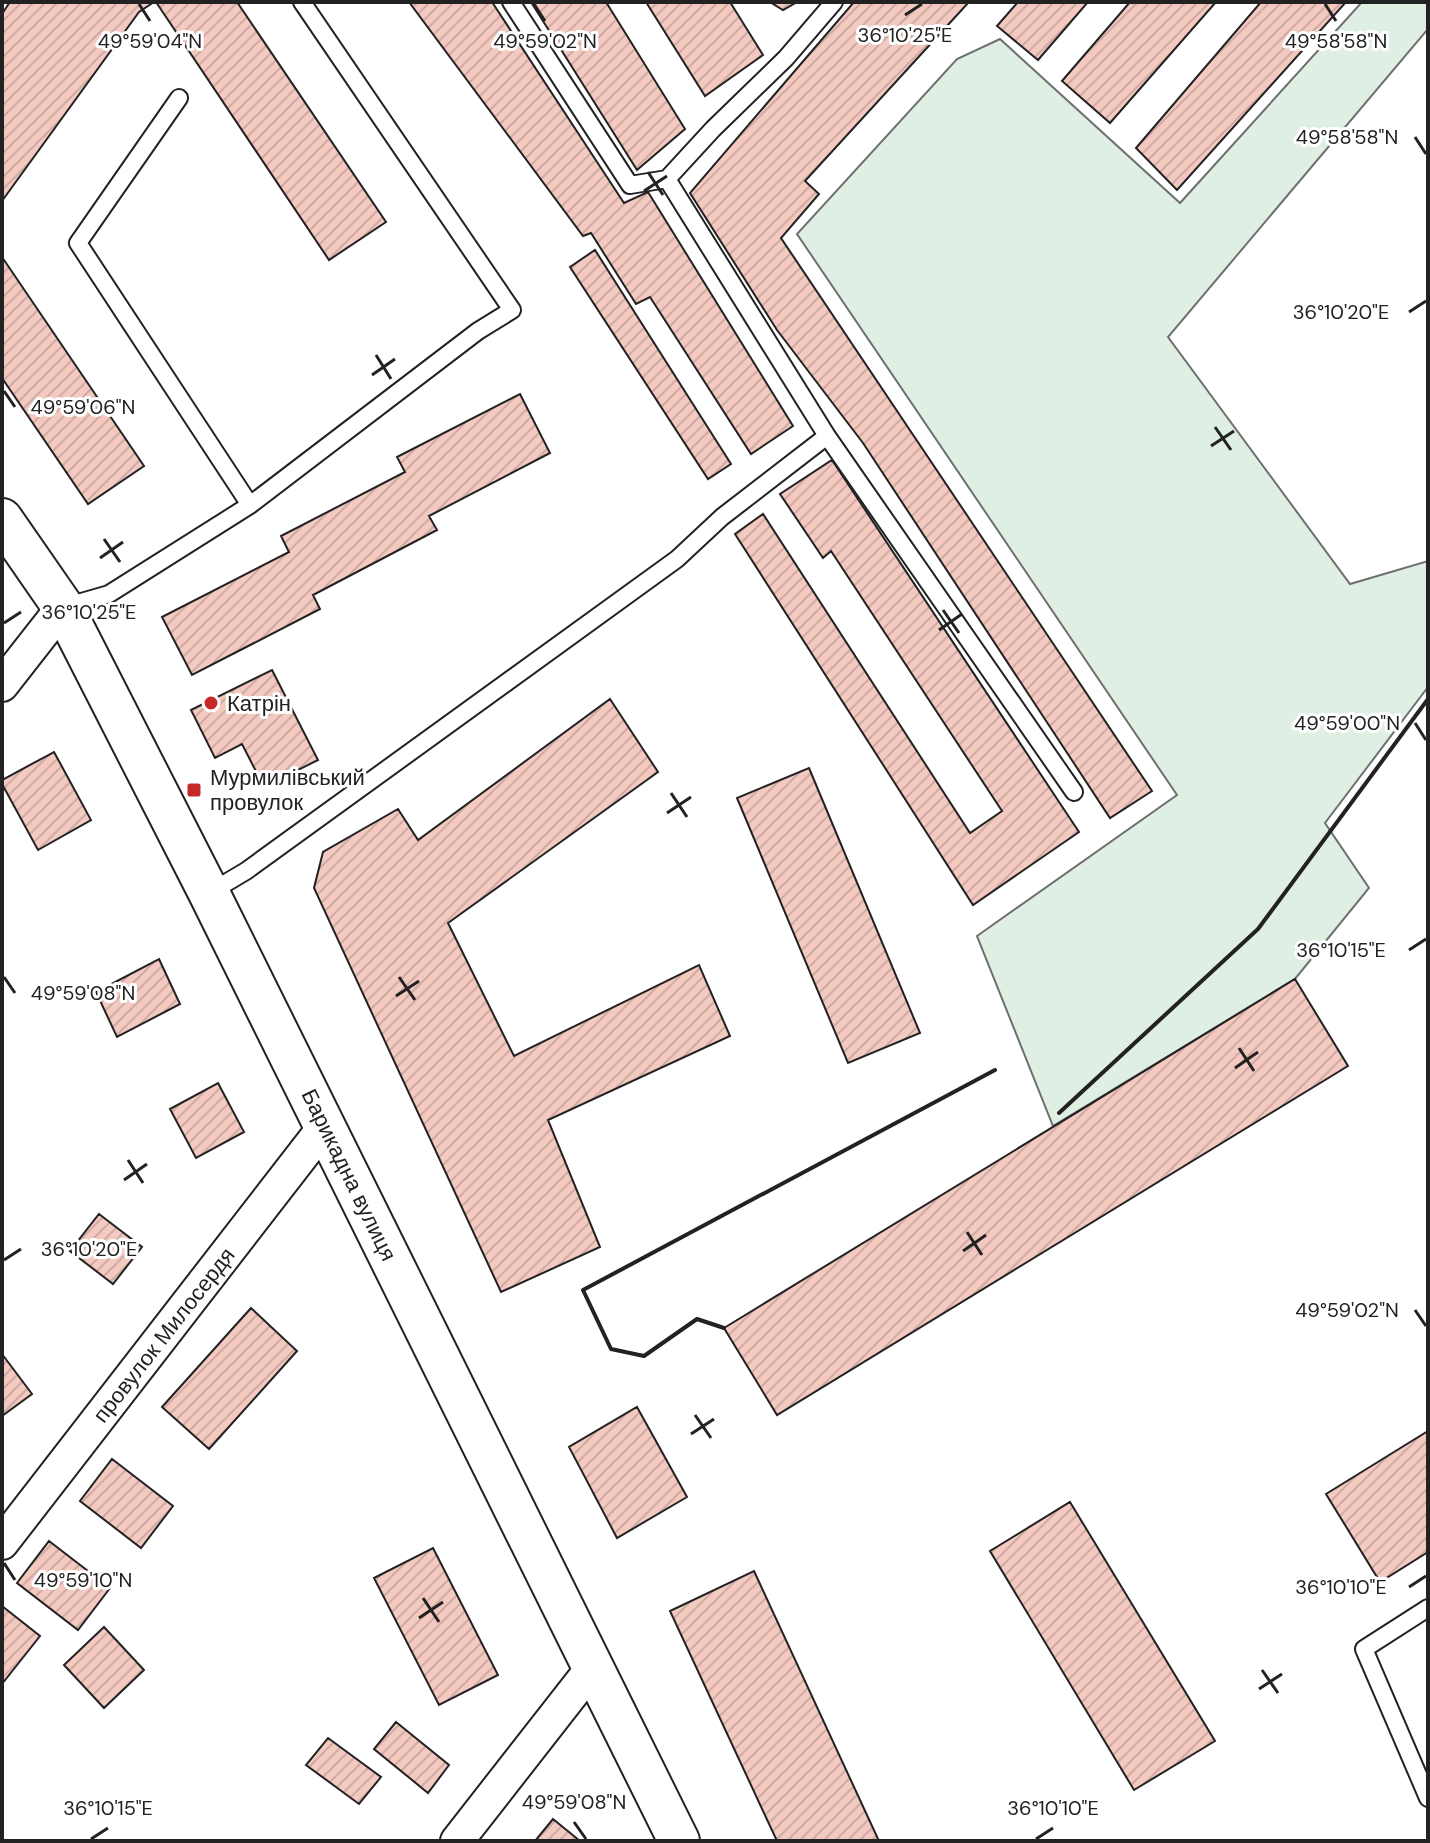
<svg xmlns="http://www.w3.org/2000/svg" width="1430" height="1843" viewBox="0 0 1430 1843" font-family="'DM Sans',sans-serif">
  <style>
    .grass { fill: #e0efe3; stroke: #6f6f6f; stroke-width: 2 }
    .building { fill: url(#building-hatch); stroke: #222; stroke-width: 2 }
    .lines { fill: none; stroke-linecap: round; stroke-linejoin: round }
    .service-casing { stroke: #222; stroke-width: 20 }
    .minor-casing { stroke: #222; stroke-width: 36 }
    .tertiary-casing { stroke: #222; stroke-width: 44 }
    .service { stroke: #fff; stroke-width: 16 }
    .minor { stroke: #fff; stroke-width: 32 }
    .tertiary { stroke: #fff; stroke-width: 40 }
    .wall { stroke: #222; stroke-width: 4 }
    .ticks { fill: none; stroke: #222; stroke-width: 3 }
    .poi-dot { fill: #c62828; stroke: #fff; stroke-width: 3 }
    .labels { text-anchor: middle; dominant-baseline: central; stroke-width: 6; stroke-linejoin: round; paint-order: stroke }
    .poi-label { font-size: 22px; fill: #222; stroke: #fff; text-anchor: start }
    .street-label { font-size: 22px; fill: #222; stroke: #fff }
    .ticks-label { font-size: 20px; text-anchor: middle; fill: #222; stroke: #fff; stroke-width: 6; stroke-linejoin: round; paint-order: stroke }
  </style>
  <defs>
    <pattern id="building-hatch" width="6" height="6" patternUnits="userSpaceOnUse" patternTransform="scale(2)"><rect width="6" height="6" fill="#f3c9c0"/><path d="M-1 1l2-2M0 6l6-6M5 7l2-2" fill="none" stroke="#d0aca5"/></pattern>
  </defs>
  <rect width="100%" height="100%" fill="#fff"/>
  <!-- grass -->
  <path class="grass" d="M 1362,2 L 1428,2 L 1428,29 L 1168,337 L 1350,584 L 1428,561 L 1428,687 L 1325,823 L 1369,888 L 1295,979 L 1053,1126 L 977,936 L 1177,795 L 797,234 L 957,59 L 1000,39 L 1180,203 Z"/>
  <!-- building -->
  <path class="building" d="M 10,2 L 154,2 L 139,12 L 2,201 L 2,14 Z
    M 156,2 L 237,2 L 386,222 L 329,260 Z
    M 409,2 L 492,2 L 624,203 L 648,192 L 793,426 L 751,454 L 650,297 L 636,304 L 591,233 L 583,236 Z
    M 531,2 L 606,2 L 685,129 L 637,170 Z
    M 646,2 L 730,2 L 763,55 L 705,96 Z
    M 770,2 L 797,2 L 783,10 Z
    M 854,2 L 969,2 L 805,181 L 819,194 L 781,238 L 1152,791 L 1110,818 L 863,443 L 777,330 L 690,193 Z
    M 1018,2 L 1088,2 L 1038,60 L 997,26 Z
    M 1130,2 L 1216,2 L 1110,123 L 1062,81 Z
    M 1261,2 L 1346,2 L 1177,190 L 1136,148 Z
    M 595,250 L 731,464 L 708,479 L 570,267 Z
    M 2,257 L 144,466 L 88,504 L 2,378 Z
    M 520,394 L 550,453 L 429,516 L 437,530 L 313,595 L 320,609 L 192,675 L 162,617 L 289,552 L 281,536 L 405,472 L 397,457 Z
    M 832,460 L 1079,832 L 973,905 L 735,534 L 763,514 L 970,833 L 1002,811 L 831,551 L 823,558 L 780,494 Z
    M 272,670 L 318,760 L 264,787 L 242,744 L 215,758 L 191,710 Z
    M 610,699 L 658,772 L 448,923 L 514,1056 L 699,965 L 730,1036 L 548,1120 L 600,1247 L 501,1292 L 314,888 L 323,852 L 398,809 L 418,840 Z
    M 54,752 L 91,820 L 38,850 L 2,784 L 2,780 Z
    M 809,768 L 920,1033 L 848,1063 L 737,798 Z
    M 159,959 L 180,1004 L 117,1037 L 96,992 Z
    M 1295,979 L 1348,1066 L 777,1415 L 724,1328 Z
    M 218,1083 L 244,1132 L 196,1158 L 170,1109 Z
    M 99,1214 L 142,1247 L 113,1284 L 70,1251 Z
    M 251,1308 L 297,1351 L 209,1449 L 162,1407 Z
    M 2,1354 L 32,1394 L 2,1416 Z
    M 637,1407 L 687,1497 L 617,1538 L 569,1447 Z
    M 1428,1431 L 1428,1552 L 1380,1582 L 1326,1494 Z
    M 112,1459 L 173,1506 L 141,1548 L 80,1501 Z
    M 1070,1502 L 1215,1741 L 1134,1790 L 990,1551 Z
    M 49,1541 L 110,1588 L 78,1630 L 17,1583 Z
    M 433,1548 L 498,1675 L 439,1705 L 374,1578 Z
    M 754,1571 L 879,1841 L 777,1841 L 670,1611 Z
    M 2,1606 L 40,1636 L 2,1684 Z
    M 104,1627 L 144,1670 L 104,1708 L 64,1665 Z
    M 396,1722 L 449,1765 L 428,1793 L 374,1749 Z
    M 328,1738 L 381,1777 L 359,1804 L 306,1765 Z
    M 553,1819 L 580,1841 L 535,1841 Z"/>
  <g class="lines">
    <!-- service casing -->
    <g class="service-casing">
      <path id="service" d="M 511,2 L 630,185 L 667,179
        M 834,2 L 786,58 L 713,129 L 667,179 L 827,436 L 1074,792
        M 179,98 L 78,243 L 250,505
        M 64,607 L 109,594 L 250,505 L 478,331 L 512,310 L 302,2
        M 209,893 L 246,871 L 677,559 L 722,517 L 827,436
        M 1428,1608 L 1364,1649 L 1428,1798"/>
    </g>
    <!-- minor casing -->
    <g class="minor-casing">
      <path id="minor" d="M 2,685 L 63,607
        M 2,1543 L 325,1126
        M 457,1841 L 593,1667"/>
    </g>
    <!-- tertiary casing -->
    <g class="tertiary-casing">
      <path id="tertiary" d="M 2,519 L 63,607 L 209,893 L 679,1841"/>
    </g>
    <!-- service -->
    <use href="#service" class="service"/>
    <!-- minor -->
    <use href="#minor" class="minor"/>
    <!-- tertiary -->
    <use href="#tertiary" class="tertiary"/>
    <!-- wall -->
    <path class="wall" d="M 1059,1113 L 1258,929 L 1428,699
      M 724,1328 L 697,1319 L 644,1356 L 611,1349 L 583,1290 L 995,1070"/>
  </g>
  <!-- ticks -->
  <path class="ticks" d="M 139,4 L 150,21M 534,4 L 545,21M 1325,4 L 1336,21M 905,15 L 922,4M 1415,137 L 1426,154M 648,172 L 663,195M 644,191 L 667,176M 1409,312 L 1426,301M 376,355 L 391,379M 372,375 L 395,359M 4,391 L 15,407M 1215,427 L 1231,450M 1211,446 L 1234,431M 104,539 L 120,562M 100,558 L 123,542M 943,610 L 959,633M 4,623 L 21,612M 939,630 L 962,614M 1415,723 L 1426,740M 671,793 L 687,817M 667,813 L 691,797M 1409,950 L 1426,939M 4,977 L 15,993M 399,977 L 415,1000M 396,996 L 419,981M 1239,1048 L 1254,1071M 1235,1068 L 1258,1052M 128,1160 L 143,1183M 124,1180 L 147,1164M 967,1232 L 982,1255M 963,1251 L 986,1235M 4,1260 L 21,1249M 1415,1310 L 1426,1326M 695,1415 L 711,1438M 691,1434 L 714,1419M 4,1563 L 15,1580M 1409,1587 L 1426,1576M 423,1598 L 439,1622M 419,1618 L 443,1602M 1262,1670 L 1278,1693M 1259,1689 L 1282,1674M 574,1822 L 586,1839M 91,1839 L 108,1828M 1036,1839 L 1053,1828"/>
  <!-- markers -->
  <g class="poi-dot">
    <circle cx="211" cy="703" r="8"/>
    <rect x="186" y="782" width="16" height="16" rx="4"/>
  </g>
  <g class="labels">
    <!-- poi labels -->
    <g class="poi-label">
      <text x="227" y="703">Катрін</text>
      <text x="210" y="777">Мурмилівський<tspan x="210" dy="25">провулок</tspan></text>
    </g>
    <!-- street labels -->
    <g class="street-label">
      <text transform="translate(349 1175) rotate(64)">Барикадна вулиця</text>
      <text transform="translate(164 1335) rotate(-52)">провулок Милосердя</text>
    </g>
  </g>
  <g class="ticks-label">
    <text x="905" y="42">36°10'25"E</text>
    <text x="150" y="48">49°59'04"N</text>
    <text x="545" y="48">49°59'02"N</text>
    <text x="1336" y="48">49°58'58"N</text>
    <text x="1347" y="144">49°58'58"N</text>
    <text x="1341" y="319">36°10'20"E</text>
    <text x="83" y="414">49°59'06"N</text>
    <text x="89" y="619">36°10'25"E</text>
    <text x="1347" y="730">49°59'00"N</text>
    <text x="1341" y="957">36°10'15"E</text>
    <text x="83" y="1000">49°59'08"N</text>
    <text x="89" y="1256">36°10'20"E</text>
    <text x="1347" y="1317">49°59'02"N</text>
    <text x="83" y="1587">49°59'10"N</text>
    <text x="1341" y="1594">36°10'10"E</text>
    <text x="574" y="1809">49°59'08"N</text>
    <text x="108" y="1815">36°10'15"E</text>
    <text x="1053" y="1815">36°10'10"E</text>
  </g>
  <!-- border -->
  <rect width="1430" height="1843" fill="none" stroke="#222222" stroke-width="8"/>
</svg>
